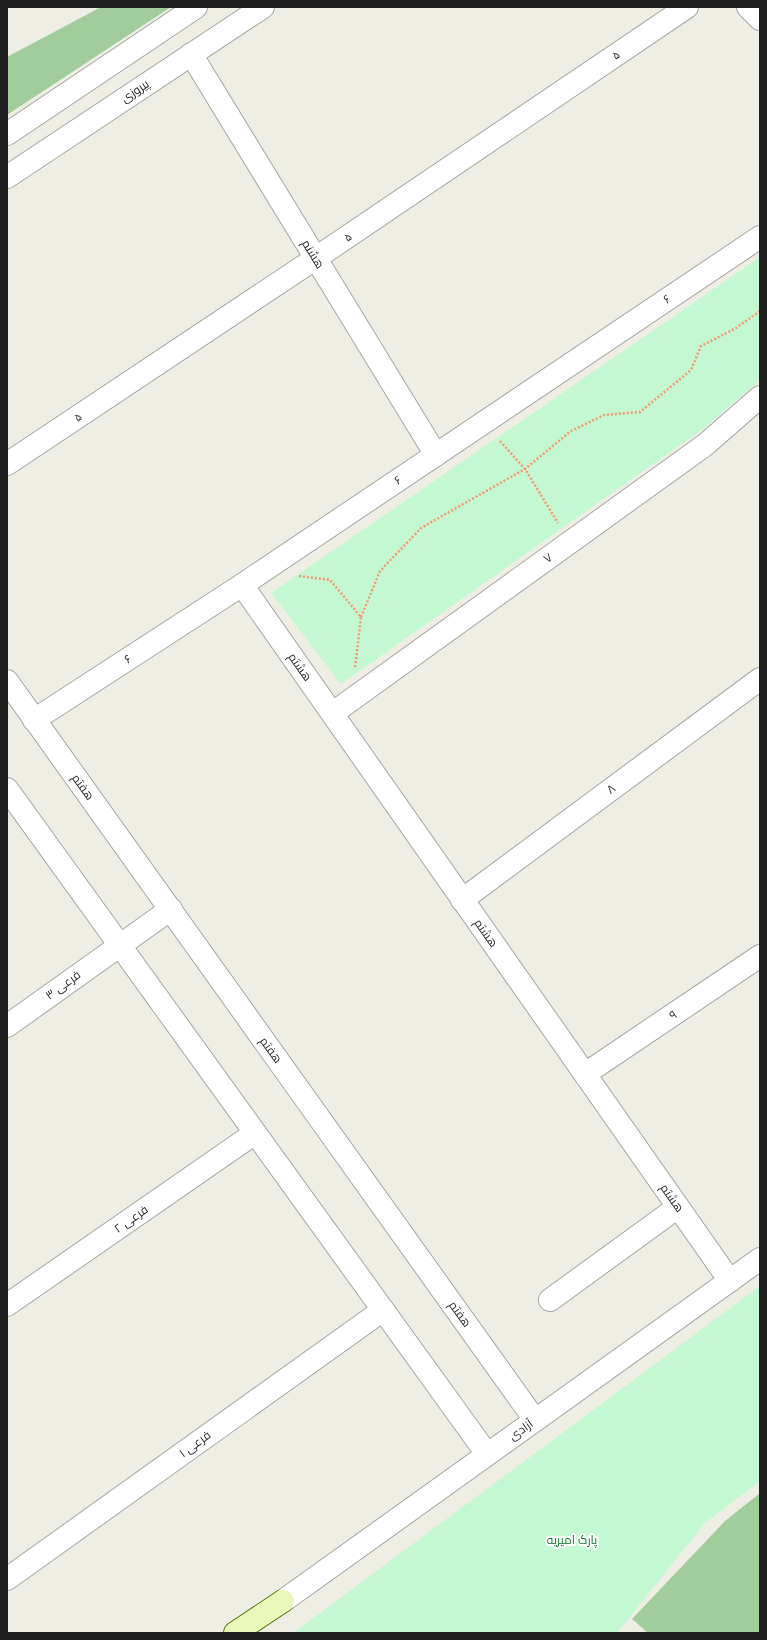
<svg xmlns="http://www.w3.org/2000/svg" width="767" height="1640" viewBox="0 0 767 1640" font-family="'Nunito Sans',Cairo,sans-serif">
  <style>
    .forest { fill: #a0cd9b }
    .park { fill: #c3f8d2 }
    .lines { fill: none; stroke-linecap: round; stroke-linejoin: round }
    .minor-casing { stroke: #a6a6a6; stroke-width: 24 }
    .tertiary-casing { stroke: #a6a6a6; stroke-width: 24 }
    .secondary-casing { stroke: #537408; stroke-width: 24 }
    .path { stroke: #f6976f; stroke-width: 2.5; stroke-dasharray: 2 2; stroke-linecap: butt }
    .minor { stroke: #fff; stroke-width: 22 }
    .tertiary { stroke: #fff; stroke-width: 22 }
    .secondary { stroke: #e9f8ba; stroke-width: 22 }
    .labels { text-anchor: middle; dominant-baseline: central; stroke-width: 4; stroke-linejoin: round; paint-order: stroke }
    .street-label { font-size: 12px; fill: #1f1f1f; stroke: #fff }
    .park-label { font-size: 12px; fill: #0e7b2d; stroke: #fff }
  </style>
  <rect width="100%" height="100%" fill="#efeee5"/>
  <!-- forest -->
  <path class="forest" d="M 101,7 L 171,7 L 7,115 L 7,57 Z
    M 760,1493 L 760,1633 L 648,1633 L 632,1619 L 725,1521 Z"/>
  <!-- park -->
  <path class="park" d="M 760,257 L 760,380 L 700,431 L 341,684 L 271,593 Z
    M 760,1286 L 760,1481 L 705,1523 L 617,1633 L 293,1633 Z"/>
  <g class="lines">
    <!-- minor casing -->
    <g class="minor-casing">
      <path id="minor" d="M 191,54 L 436,455
        M 7,464 L 316,258 L 687,7
        M 333,713 L 705,445 L 760,397
        M 34,720 L 242,585 L 760,237
        M 462,900 L 760,679
        M 7,1026 L 171,909
        M 585,1074 L 760,956
        M 550,1300 L 678,1207
        M 7,1305 L 255,1133
        M 7,1579 L 383,1310"/>
    </g>
    <!-- tertiary casing -->
    <g class="tertiary-casing">
      <path id="tertiary" d="M 748,7 L 760,19
        M 7,134 L 196,7
        M 7,177 L 263,7
        M 242,585 L 730,1281
        M 7,681 L 535,1420
        M 7,789 L 487,1454
        M 283,1601 L 760,1259"/>
    </g>
    <!-- secondary casing -->
    <g class="secondary-casing">
      <path id="secondary" d="M 235,1633 L 283,1601"/>
    </g>
    <!-- path -->
    <path class="path" d="M 500,441 L 525,469 L 558,523
      M 299,576 L 330,580 L 361,617 L 355,668
      M 361,617 L 380,571 L 421,528 L 525,469 L 571,431 L 604,415 L 640,412 L 691,370 L 701,346 L 736,328 L 760,311"/>
    <!-- minor -->
    <use href="#minor" class="minor"/>
    <!-- tertiary -->
    <use href="#tertiary" class="tertiary"/>
    <!-- secondary -->
    <use href="#secondary" class="secondary"/>
  </g>
  <g class="labels">
    <!-- street labels -->
    <g class="street-label">
      <text transform="translate(616 55) rotate(-34)">۵</text>
      <text transform="translate(135 91) rotate(-34)">پیروزی</text>
      <text transform="translate(348 237) rotate(-34)">۵</text>
      <text transform="translate(313 254) rotate(59)">هشنم</text>
      <text transform="translate(667 299) rotate(-34)">۶</text>
      <text transform="translate(78 417) rotate(-34)">۵</text>
      <text transform="translate(398 480) rotate(-34)">۶</text>
      <text transform="translate(548 558) rotate(-36)">۷</text>
      <text transform="translate(128 659) rotate(-33)">۶</text>
      <text transform="translate(300 667) rotate(55)">هشتم</text>
      <text transform="translate(83 787) rotate(54)">هفتم</text>
      <text transform="translate(611 789) rotate(-37)">۸</text>
      <text transform="translate(486 933) rotate(55)">هشتم</text>
      <text transform="translate(63 985) rotate(-36)">فرعی ۳</text>
      <text transform="translate(673 1015) rotate(-34)">۹</text>
      <text transform="translate(271 1050) rotate(54)">هفتم</text>
      <text transform="translate(672 1198) rotate(55)">هشتم</text>
      <text transform="translate(131 1219) rotate(-35)">فرعی ۲</text>
      <text transform="translate(460 1314) rotate(54)">هفتم</text>
      <text transform="translate(521 1430) rotate(-35)">آزادی</text>
      <text transform="translate(195 1444) rotate(-36)">فرعی ۱</text>
    </g>
    <!-- park labels -->
    <g class="park-label">
      <text x="572" y="1540">پارک امیریه</text>
    </g>
  </g>
  <!-- border -->
  <rect width="767" height="1640" fill="none" stroke="#1f1f1f" stroke-width="16"/>
</svg>
